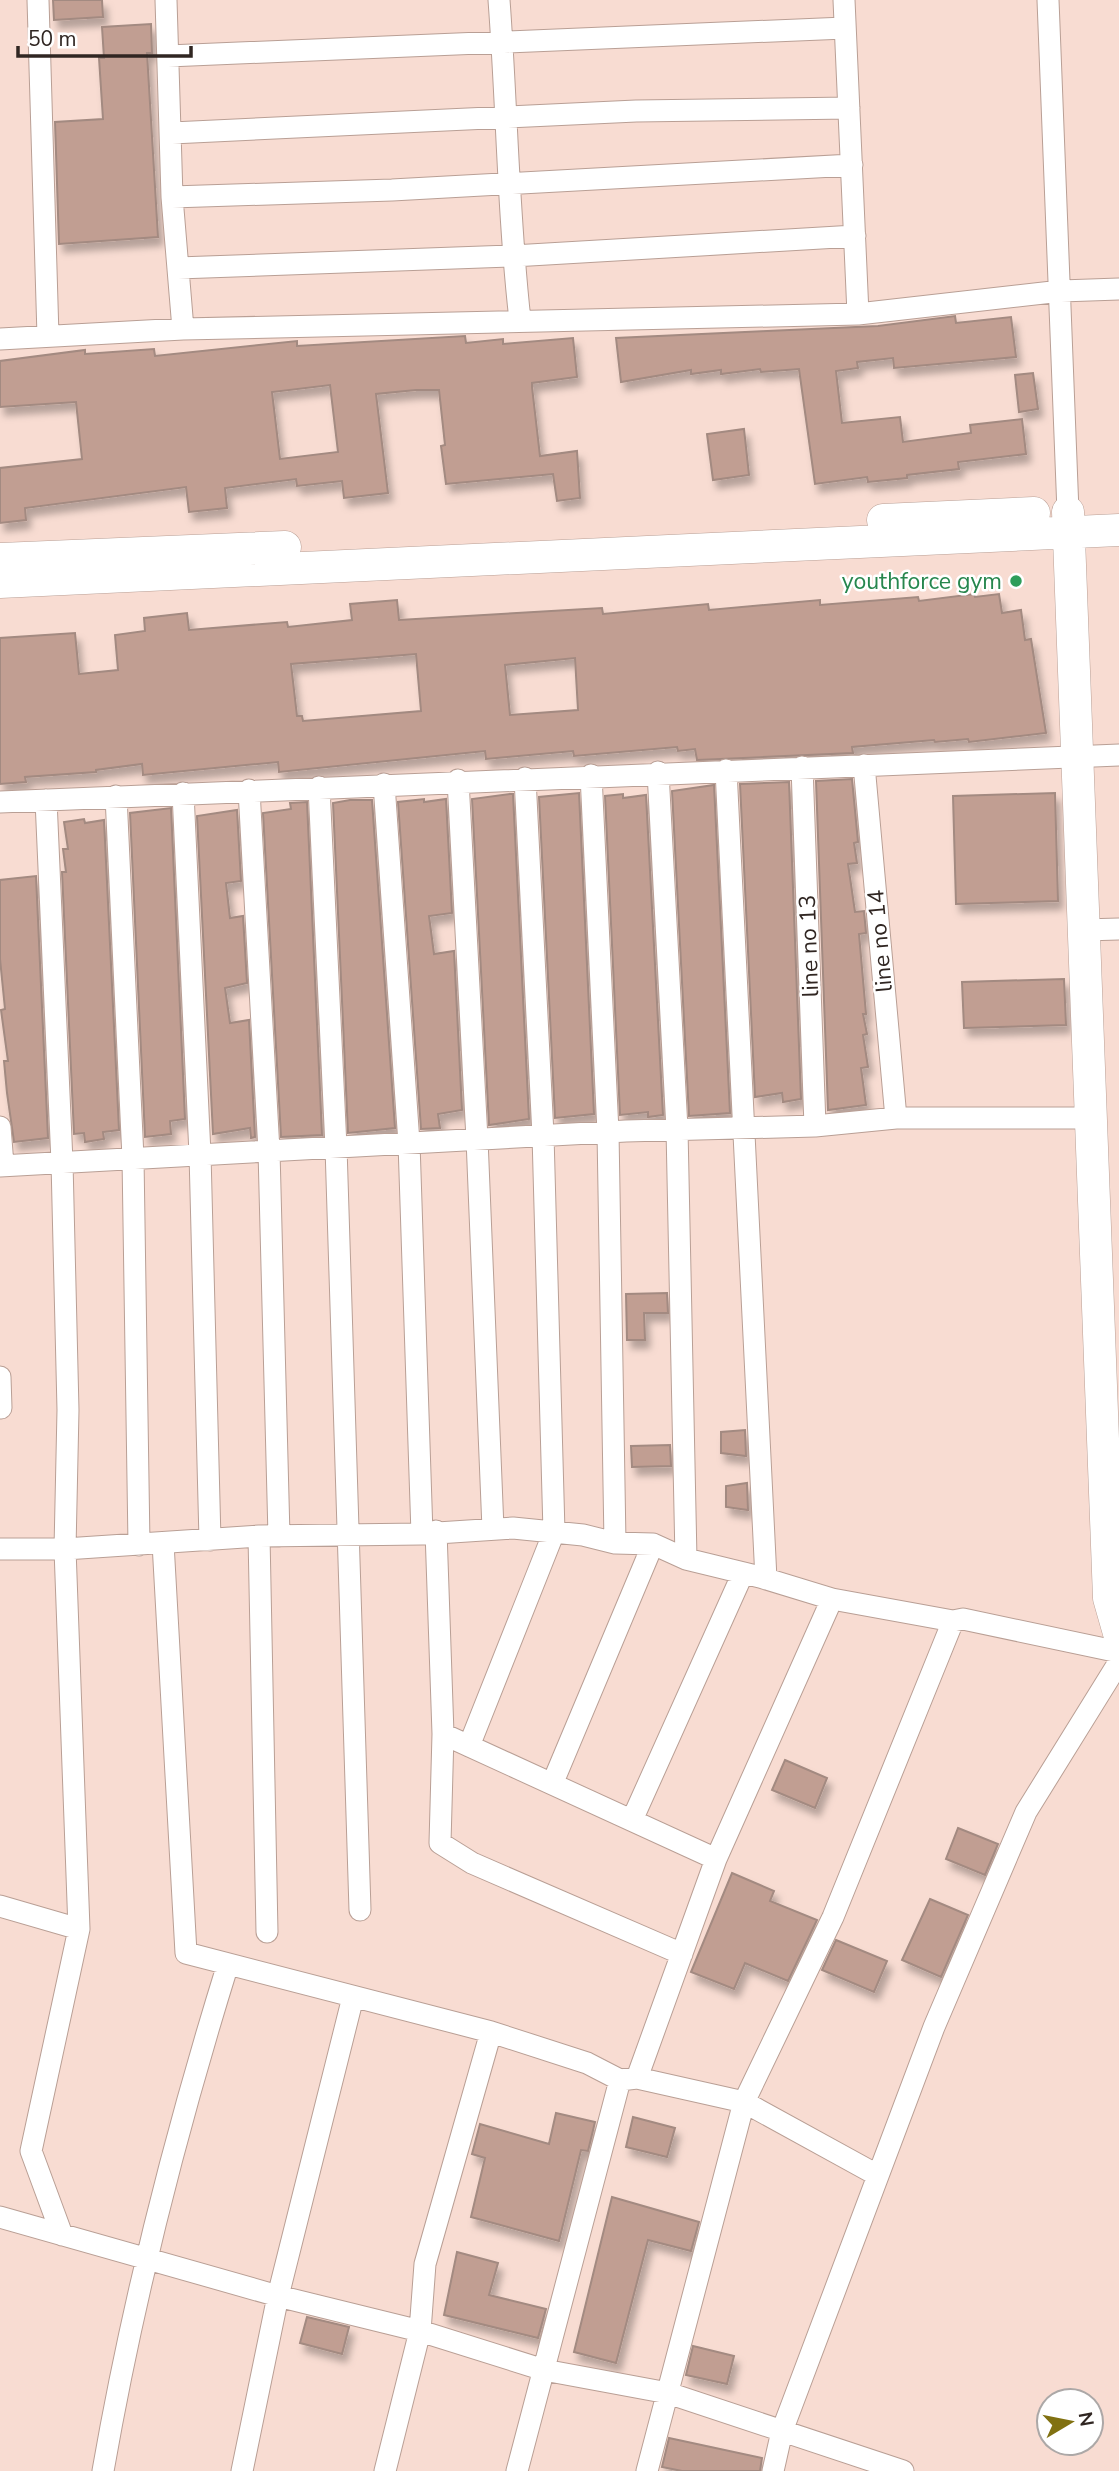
<svg xmlns="http://www.w3.org/2000/svg" width="1119" height="2471" viewBox="0 0 1119 2471" font-family="'Nunito Sans',sans-serif">
  <style>
    .building { fill: #c19e92; stroke: #a38a81; stroke-width: 2; fill-rule: evenodd; filter: url(#shadow) }
    .lines { fill: none; stroke-linecap: round; stroke-linejoin: round }
    .street-casing { stroke: #b99f95; stroke-width: 23 }
    .secondary-casing { stroke: #b99f95; stroke-width: 33 }
    .street { stroke: #fff; stroke-width: 21 }
    .secondary { stroke: #fff; stroke-width: 32 }
    .leisure-dot { fill: #2e9e5b; stroke: #fff; stroke-width: 2.5 }
    .labels { text-anchor: middle; dominant-baseline: central; stroke-width: 5; stroke-linejoin: round; paint-order: stroke }
    .leisure-label { font-size: 23px; fill: #27864d; stroke: #fff; text-anchor: end }
    .street-label { font-size: 23px; fill: #302622; stroke: #fff }
  </style>
  <defs>
    <filter id="shadow"><feDropShadow dx="4.5" dy="8" stdDeviation="3.5" flood-color="#0004"/></filter>
  </defs>
  <rect width="100%" height="100%" fill="#f8dcd2"/>
  <!-- building -->
  <path class="building" d="M 53,0 L 102,0 L 103,17 L 54,20 Z
    M 151,24 L 152,53 L 147,53 L 158,237 L 59,244 L 55,122 L 103,119 L 99,58 L 104,58 L 102,27 Z
    M 955,316 L 956,323 L 1011,317 L 1016,357 L 894,368 L 893,358 L 857,362 L 858,368 L 836,371 L 842,423 L 900,417 L 903,442 L 971,433 L 970,425 L 1022,419 L 1026,454 L 958,462 L 959,469 L 907,475 L 907,478 L 868,482 L 867,477 L 815,484 L 799,369 L 761,372 L 760,369 L 721,374 L 721,370 L 691,374 L 691,370 L 621,382 L 616,338 L 878,326 Z
    M 465,336 L 466,343 L 503,339 L 503,344 L 573,338 L 577,377 L 532,383 L 532,387 L 540,456 L 577,451 L 580,498 L 557,501 L 553,474 L 446,484 L 441,446 L 445,445 L 439,390 L 416,390 L 376,394 L 388,493 L 344,498 L 342,481 L 297,486 L 296,479 L 225,488 L 227,508 L 189,512 L 186,487 L 25,508 L 26,520 L 0,523 L 0,468 L 82,459 L 76,402 L 0,407 L 0,361 L 85,350 L 85,354 L 154,349 L 155,356 L 297,341 L 297,346 ZM 330,385 L 338,452 L 280,459 L 272,392 Z
    M 1033,373 L 1038,409 L 1019,412 L 1015,375 Z
    M 744,429 L 749,475 L 713,480 L 707,434 Z
    M 974,594 L 975,597 L 999,594 L 1002,613 L 1021,610 L 1025,640 L 1031,639 L 1046,733 L 969,742 L 968,739 L 935,742 L 934,740 L 852,747 L 853,753 L 697,760 L 695,749 L 678,751 L 677,747 L 574,756 L 573,751 L 486,759 L 485,751 L 279,772 L 278,762 L 143,775 L 142,764 L 96,770 L 96,772 L 25,777 L 26,782 L 0,784 L 0,638 L 75,633 L 79,674 L 118,670 L 115,635 L 145,631 L 144,618 L 187,613 L 189,630 L 287,622 L 288,627 L 352,620 L 350,604 L 397,600 L 399,620 L 602,608 L 603,614 L 708,604 L 709,610 L 820,600 L 820,605 L 918,597 L 919,601 ZM 416,654 L 421,711 L 303,721 L 302,716 L 297,716 L 291,664 ZM 575,658 L 578,710 L 510,715 L 505,665 Z
    M 852,779 L 858,842 L 854,843 L 857,863 L 848,864 L 855,912 L 864,911 L 866,933 L 859,934 L 866,1014 L 863,1014 L 867,1034 L 863,1035 L 868,1067 L 861,1068 L 866,1105 L 828,1110 L 816,781 Z
    M 789,782 L 801,1099 L 783,1102 L 782,1093 L 755,1097 L 740,784 Z
    M 714,785 L 730,1113 L 689,1116 L 672,791 Z
    M 579,793 L 594,1114 L 555,1118 L 539,797 Z
    M 1055,793 L 1058,901 L 956,904 L 953,796 Z
    M 510,794 L 513,794 L 529,1119 L 489,1125 L 472,799 Z
    M 623,794 L 623,798 L 646,795 L 663,1115 L 648,1117 L 648,1112 L 620,1115 L 605,796 Z
    M 424,799 L 424,802 L 446,799 L 452,913 L 429,916 L 434,954 L 454,951 L 462,1110 L 438,1114 L 440,1128 L 421,1129 L 398,802 Z
    M 350,800 L 372,800 L 395,1128 L 348,1133 L 333,803 Z
    M 307,802 L 322,1135 L 281,1137 L 263,813 L 291,809 L 290,803 Z
    M 171,808 L 185,1119 L 170,1121 L 171,1134 L 145,1137 L 130,813 Z
    M 237,810 L 241,881 L 226,883 L 230,918 L 243,916 L 247,983 L 225,988 L 230,1023 L 249,1020 L 255,1137 L 251,1138 L 250,1128 L 213,1134 L 197,816 Z
    M 84,819 L 85,823 L 104,820 L 119,1130 L 103,1132 L 104,1139 L 85,1142 L 84,1133 L 74,1134 L 62,872 L 66,872 L 63,849 L 68,849 L 64,822 Z
    M 36,876 L 48,1138 L 14,1142 L 7,1093 L 4,1061 L 8,1061 L 1,1010 L 5,1009 L 0,959 L 0,880 Z
    M 1064,979 L 1066,1025 L 964,1028 L 962,982 Z
    M 667,1293 L 668,1313 L 644,1313 L 645,1340 L 627,1340 L 626,1294 Z
    M 745,1430 L 746,1456 L 721,1453 L 721,1432 Z
    M 670,1445 L 671,1466 L 632,1467 L 631,1446 Z
    M 747,1483 L 748,1510 L 726,1507 L 726,1486 Z
    M 785,1760 L 827,1778 L 815,1808 L 772,1790 Z
    M 958,1828 L 998,1844 L 985,1875 L 946,1859 Z
    M 732,1873 L 774,1891 L 770,1901 L 817,1920 L 788,1981 L 745,1963 L 734,1989 L 691,1972 Z
    M 930,1899 L 968,1915 L 941,1977 L 902,1960 Z
    M 836,1940 L 887,1961 L 874,1992 L 822,1970 Z
    M 556,2113 L 595,2122 L 588,2151 L 581,2150 L 559,2241 L 471,2217 L 485,2158 L 472,2154 L 480,2124 L 549,2144 Z
    M 633,2117 L 675,2128 L 667,2157 L 626,2147 Z
    M 612,2197 L 699,2222 L 691,2251 L 648,2240 L 616,2363 L 574,2352 Z
    M 457,2252 L 498,2263 L 489,2295 L 546,2309 L 538,2338 L 444,2315 Z
    M 307,2317 L 349,2327 L 342,2354 L 300,2343 Z
    M 693,2346 L 734,2356 L 727,2384 L 686,2375 Z
    M 669,2438 L 762,2458 L 760,2471 L 682,2471 L 662,2467 Z"/>
  <g class="lines">
    <!-- street casing -->
    <g class="street-casing">
      <path id="street" d="M 38,0 L 48,336
        M 166,0 L 172,197 L 183,329
        M 499,0 C 507,107 508,214 520,320
        M 844,0 L 858,314
        M 1048,0 L 1068,512
        M 168,56 L 845,28
        M 172,133 L 636,111 L 849,108
        M 172,197 L 392,190 L 852,165
        M 178,268 L 513,256 L 855,236
        M 0,339 L 183,329 L 858,314 L 1061,291 L 1119,289
        M 864,765 L 896,1118
        M 802,767 L 815,1126
        M 726,770 L 766,1579
        M 658,772 L 677,1129 L 686,1559
        M 591,775 L 608,1132 L 615,1543
        M 458,780 L 477,1139 L 493,1529
        M 384,784 L 409,1143 L 422,1534
        M 319,787 L 336,1147 L 360,1910
        M 249,790 L 269,1151 L 279,1536
        M 183,793 L 200,1154 L 210,1540
        M 116,796 L 133,1158 L 139,1545
        M 0,802 L 1119,755
        M 1084,930 L 1119,929
        M 0,1127 L 3,1165
        M 0,1166 L 626,1131 L 815,1126 L 896,1118 L 1092,1118
        M 0,1377 L 1,1408
        M 436,1531 L 443,1734 L 716,1859
        M 259,1536 L 267,1932
        M 163,1543 L 186,1953 L 491,2032 L 587,2063 L 620,2080 L 637,2078 L 716,1859 L 832,1599
        M 0,1549 L 65,1549 L 259,1536 L 422,1534 L 513,1528 L 583,1535 L 615,1543 L 653,1544 L 686,1559 L 760,1577 L 832,1599 L 953,1621 L 963,1619 L 1119,1652
        M 443,1734 L 440,1843 L 472,1863 L 682,1954
        M 469,1746 L 554,1532 L 543,1135 L 525,778
        M 553,1782 L 653,1544
        M 632,1820 L 743,1573
        M 0,1906 L 79,1929 L 65,1549 L 68,1410 L 62,1162 L 46,800
        M 637,2078 L 744,2102 L 877,2175
        M 0,2217 L 278,2296 L 420,2331 L 544,2370 L 668,2393 L 903,2471
        M 62,2235 L 31,2151 L 79,1929
        M 103,2471 C 133,2299 176,2131 228,1964
        M 242,2471 L 278,2296 L 353,1997
        M 385,2471 L 420,2331 L 425,2264 L 491,2032
        M 517,2471 L 620,2080
        M 647,2471 L 744,2102 L 833,1917 L 953,1621
        M 773,2471 L 782,2431 L 934,2027 L 1026,1812 L 1119,1662"/>
    </g>
    <!-- secondary casing -->
    <g class="secondary-casing">
      <path id="secondary" d="M 1068,512 L 1109,1598 L 1119,1633
        M 883,520 L 1034,513
        M 0,559 L 285,547
        M 0,582 L 1119,530"/>
    </g>
    <!-- street -->
    <use href="#street" class="street"/>
    <!-- secondary -->
    <use href="#secondary" class="secondary"/>
  </g>
  <!-- markers -->
  <circle class="leisure-dot" cx="1016" cy="581" r="7"/>
  <g class="labels">
    <!-- leisure labels -->
    <g class="leisure-label">
      <text x="1002" y="581">youthforce gym</text>
    </g>
    <!-- street labels -->
    <g class="street-label">
      <text transform="translate(880 941) rotate(-95)">line no 14</text>
      <text transform="translate(809 946) rotate(-92)">line no 13</text>
    </g>
  </g>
  <!-- north arrow -->
  <g transform="translate(1070 2422) rotate(80)"><circle r="33" fill="#ffffff" stroke="#aca8a7" stroke-width="2"/>
  <path d="M0-5L12 26L0 18L-12 26Z" fill="#817111"/>
  <text y="-10" font-size="19" font-weight="bold" text-anchor="middle" fill="#302622">N</text>
  </g>
  <!-- scale -->
  <path d="M18 46v10h173v-10" fill="none" stroke="#302622" stroke-width="3.5"/>
  <text x="28" y="46" font-size="21" fill="#302622" stroke="#ffffff" stroke-width="5" paint-order="stroke">50 m</text>
</svg>
